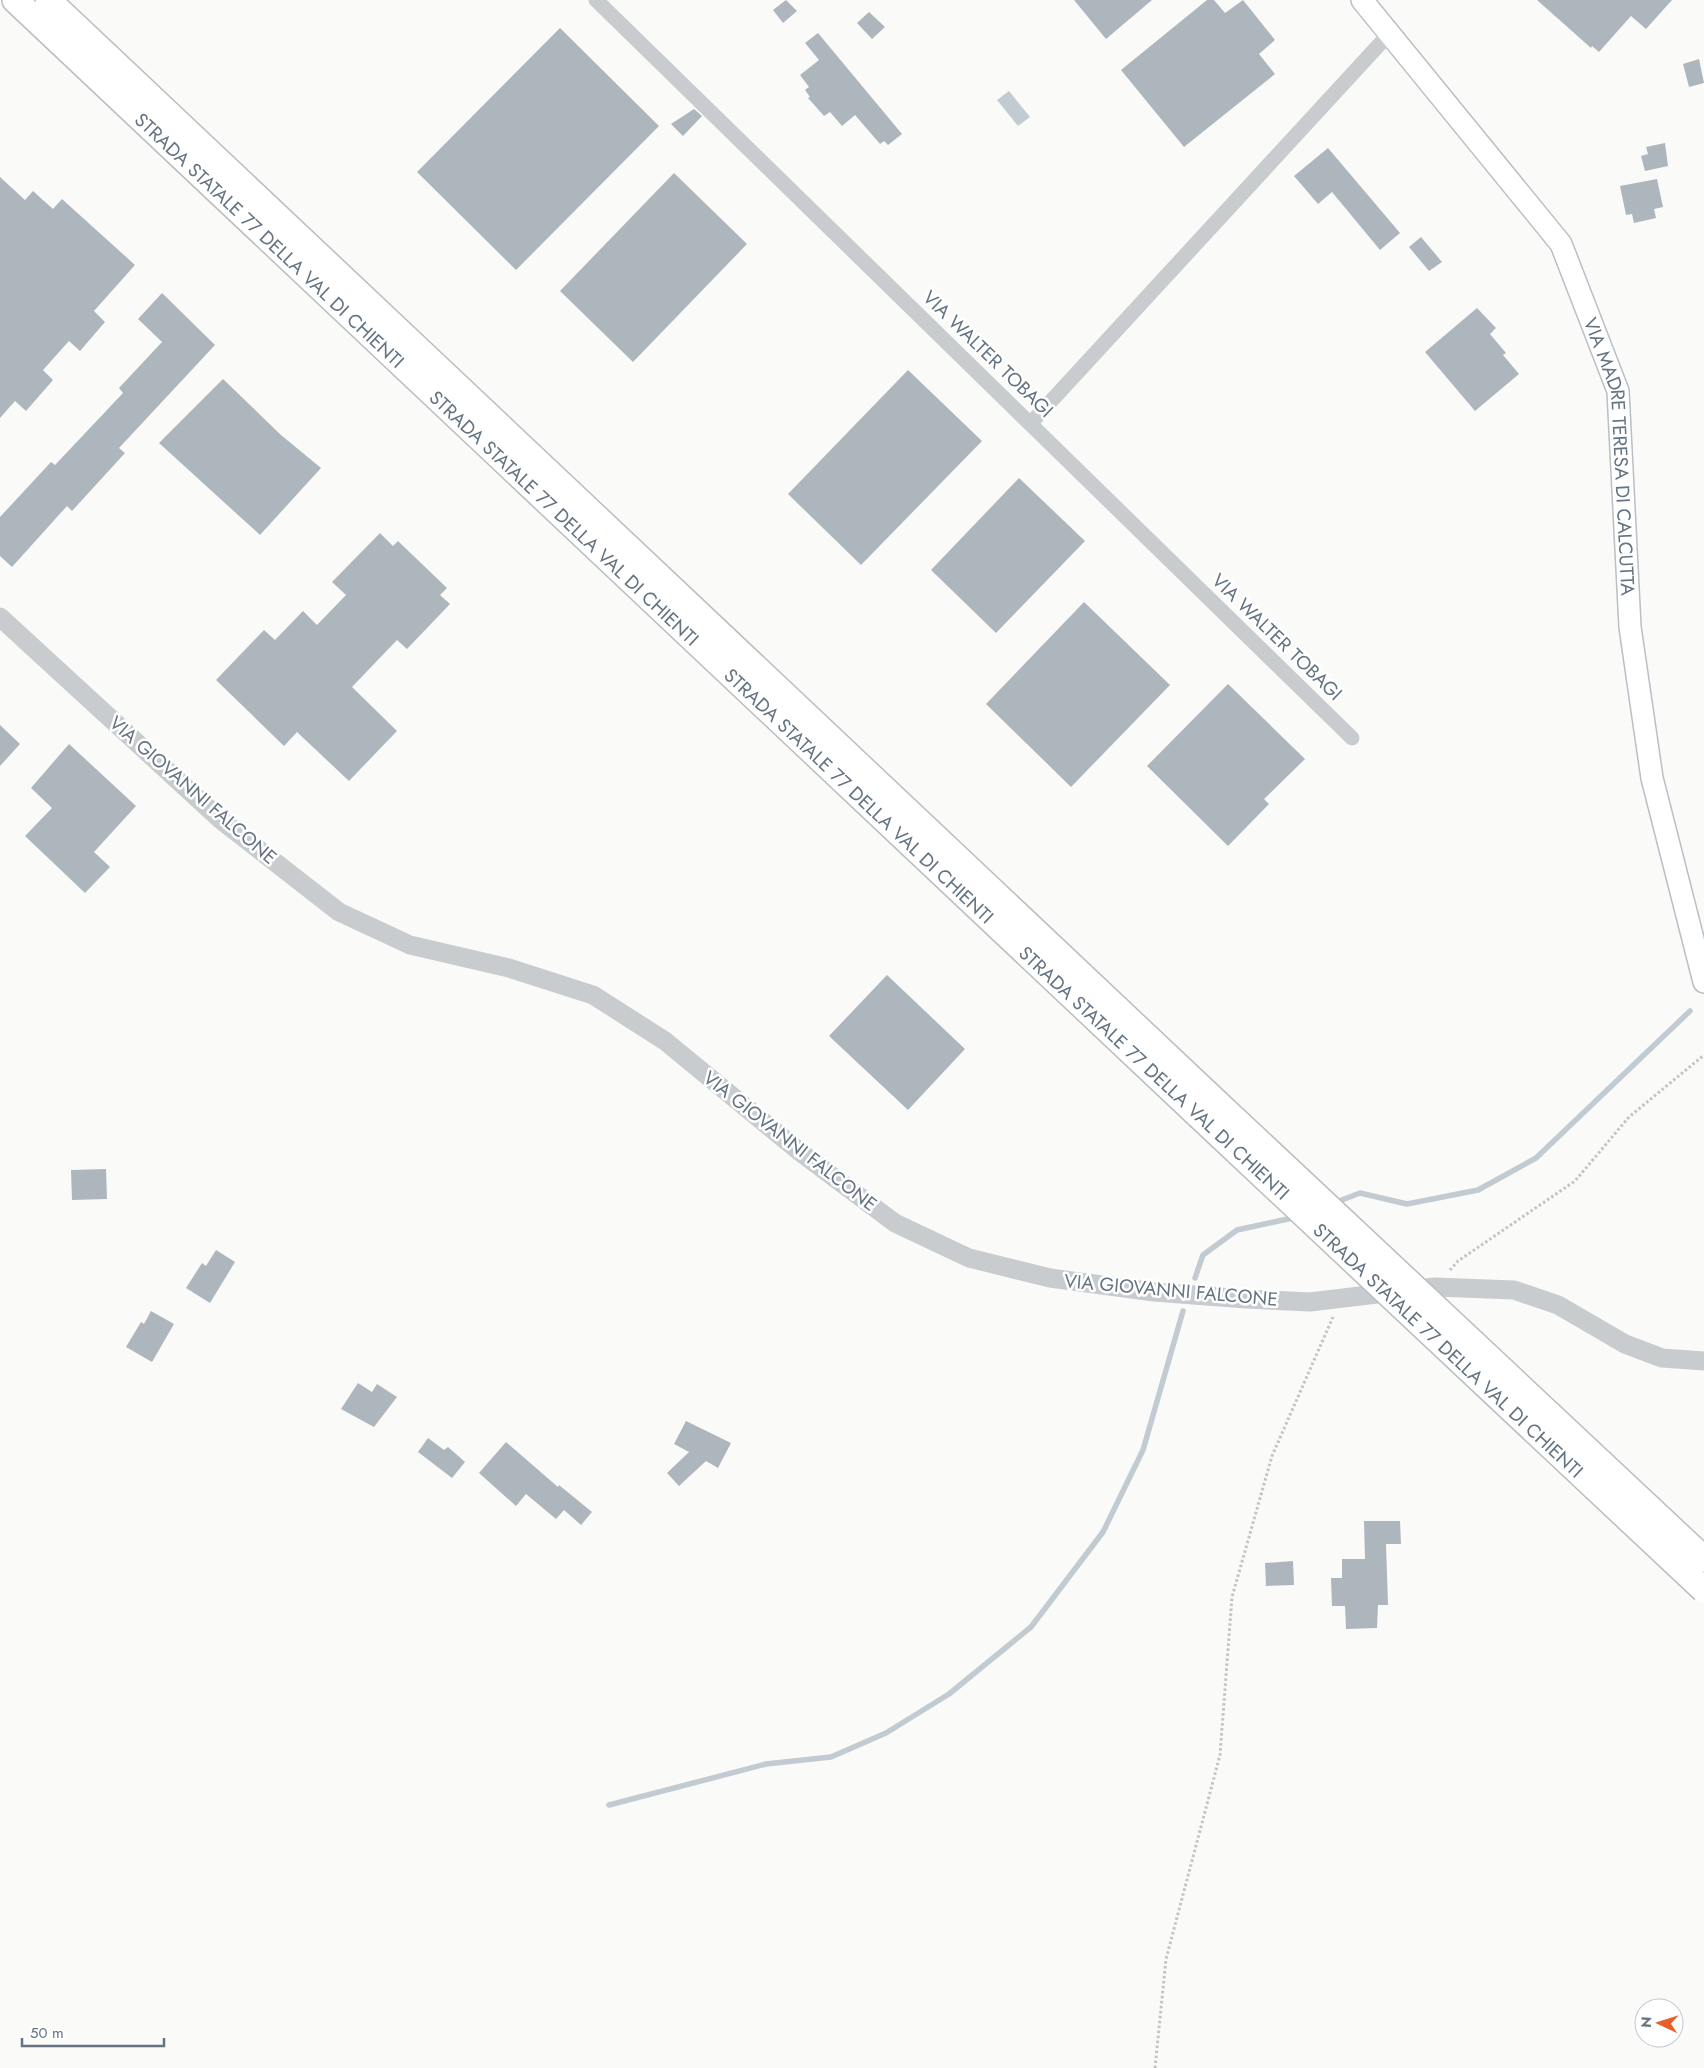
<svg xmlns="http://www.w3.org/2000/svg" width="1704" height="2068" viewBox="0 0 1704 2068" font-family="Jost,sans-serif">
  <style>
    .water { fill: #c2cbd1 }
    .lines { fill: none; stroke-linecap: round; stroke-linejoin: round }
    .stream { stroke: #c2cbd1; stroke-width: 5.5 }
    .building { fill: #aeb6bd }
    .secondary-casing { stroke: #babfc4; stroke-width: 24 }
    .trunk-casing { stroke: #babec1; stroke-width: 28 }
    .path { stroke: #c1c4c6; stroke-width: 3; stroke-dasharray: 2.5 2.5; stroke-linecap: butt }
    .minor { stroke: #c8cccf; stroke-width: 15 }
    .tertiary { stroke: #c8cccf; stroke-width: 19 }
    .secondary { stroke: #fff; stroke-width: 21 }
    .trunk { stroke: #fff; stroke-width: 25 }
    .trunk-bridge-casing { stroke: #babec1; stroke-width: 28; stroke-linecap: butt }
    .trunk-bridge { stroke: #fff; stroke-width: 25 }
    .labels { text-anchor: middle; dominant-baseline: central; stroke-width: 5; stroke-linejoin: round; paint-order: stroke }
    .street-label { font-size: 19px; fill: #647483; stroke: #fff }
  </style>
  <rect width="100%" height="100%" fill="#fafaf8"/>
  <!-- water -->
  <path class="water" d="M 1009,91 L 1030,117 L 1018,126 L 997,100 Z"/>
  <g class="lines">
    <!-- stream -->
    <path class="stream" d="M 1334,1203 L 1360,1193 L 1407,1204 L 1478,1190 L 1536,1158 L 1690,1011
      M 1195,1278 L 1203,1255 L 1237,1230 L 1297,1217
      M 609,1805 L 766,1764 L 831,1757 L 886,1733 L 949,1694 L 1031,1627 L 1103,1532 L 1143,1450 L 1183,1311"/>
  </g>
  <!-- building -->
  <path class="building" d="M 786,0 L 797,11 L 783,23 L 773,10 Z
    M 1074,0 L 1152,0 L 1106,39 Z
    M 1207,0 L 1214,0 L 1225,13 L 1243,0 L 1275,40 L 1259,54 L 1275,74 L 1184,147 L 1121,70 Z
    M 1537,0 L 1672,0 L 1646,29 L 1631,16 L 1599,52 L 1592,46 L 1591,48 Z
    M 869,12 L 885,27 L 872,39 L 857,23 Z
    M 560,28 L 659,126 L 516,270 L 417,172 Z
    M 818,33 L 902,134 L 888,145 L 884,141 L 880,144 L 855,115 L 842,126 L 830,112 L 824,116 L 808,98 L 810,97 L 805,90 L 809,87 L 800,75 L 819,60 L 805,43 Z
    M 1699,59 L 1704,83 L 1689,87 L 1683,64 Z
    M 694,109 L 702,116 L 683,136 L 671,124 Z
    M 1665,143 L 1668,166 L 1645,171 L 1641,156 L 1648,154 L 1646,147 Z
    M 1328,148 L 1400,233 L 1380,250 L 1332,192 L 1318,204 L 1294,176 Z
    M 674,173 L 747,244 L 633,362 L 560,291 Z
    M 0,177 L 25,200 L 33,191 L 53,209 L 62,199 L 135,265 L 94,311 L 105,322 L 80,351 L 69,341 L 43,370 L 53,380 L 26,411 L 15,401 L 0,418 Z
    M 1657,179 L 1663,207 L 1654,209 L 1656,218 L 1634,223 L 1632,214 L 1626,215 L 1620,186 Z
    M 1421,237 L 1442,262 L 1429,271 L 1409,247 Z
    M 162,293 L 215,345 L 119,448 L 125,453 L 72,511 L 67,506 L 12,567 L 0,556 L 0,517 L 51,462 L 55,465 L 123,393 L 119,388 L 162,342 L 138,319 Z
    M 1477,308 L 1496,328 L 1490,334 L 1506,353 L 1503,355 L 1519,374 L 1475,411 L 1425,352 Z
    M 908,370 L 982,441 L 861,565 L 788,494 Z
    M 223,379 L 281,435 L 321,468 L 260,535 L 159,443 Z
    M 1019,478 L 1085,541 L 996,633 L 931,570 Z
    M 380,533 L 393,546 L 398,541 L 447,588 L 440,595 L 450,604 L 407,649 L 397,640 L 352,687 L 397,731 L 349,781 L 297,732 L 284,746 L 216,680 L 264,630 L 275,640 L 303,611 L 317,625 L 346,595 L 332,582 Z
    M 1084,602 L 1170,685 L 1071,787 L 986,704 Z
    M 1228,684 L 1305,759 L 1264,799 L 1269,804 L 1228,846 L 1147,766 Z
    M 0,725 L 20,744 L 0,766 Z
    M 69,744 L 136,806 L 94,852 L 110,867 L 85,893 L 25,836 L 52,808 L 31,788 Z
    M 887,975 L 965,1049 L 908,1110 L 829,1036 Z
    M 106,1169 L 107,1199 L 72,1200 L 71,1170 Z
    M 216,1250 L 235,1262 L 210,1303 L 186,1288 L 202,1263 L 206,1266 Z
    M 151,1311 L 174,1324 L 152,1362 L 126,1347 L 141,1322 L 144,1324 Z
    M 358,1383 L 372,1392 L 377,1384 L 397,1397 L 374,1427 L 341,1409 Z
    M 686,1421 L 731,1443 L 718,1468 L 706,1461 L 679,1486 L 667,1473 L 689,1452 L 674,1444 Z
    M 428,1438 L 444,1450 L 448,1447 L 465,1462 L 452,1478 L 418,1452 Z
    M 506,1442 L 558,1487 L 559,1485 L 592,1512 L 581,1525 L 564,1510 L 556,1519 L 526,1494 L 516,1506 L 479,1473 Z
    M 1364,1521 L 1400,1521 L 1401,1544 L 1386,1544 L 1388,1605 L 1378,1605 L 1377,1628 L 1346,1629 L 1345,1606 L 1332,1606 L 1331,1578 L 1342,1578 L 1342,1559 L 1365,1559 Z
    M 1293,1561 L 1294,1585 L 1266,1586 L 1265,1563 Z"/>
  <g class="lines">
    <!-- secondary casing -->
    <g class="secondary-casing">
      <g id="secondary">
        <path id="s1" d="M 1362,0 L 1561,244 L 1618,391 L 1630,627 L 1652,778 L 1704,982"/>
      </g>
    </g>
    <!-- trunk casing -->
    <g class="trunk-casing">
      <g id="trunk">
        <path id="s2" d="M 15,0 L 1199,1116"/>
        <path d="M 48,0 L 1211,1097"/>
      </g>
    </g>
    <!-- path -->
    <path class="path" d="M 1450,1270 L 1458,1261 L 1575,1181 L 1629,1117 L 1704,1055
      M 1155,2068 L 1166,1959 L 1220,1755 L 1232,1597 L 1272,1456 L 1333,1317"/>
    <!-- minor -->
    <path class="minor" d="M 596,0 L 1352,738
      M 1030,424 L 1389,34"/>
    <!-- tertiary -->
    <path class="tertiary" d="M 0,617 L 221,820 L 339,912 L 410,945 L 509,968 L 593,995 L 665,1041 L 800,1152 L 895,1223 L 969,1258 L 1050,1278 L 1154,1292 L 1246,1299 L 1310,1302 L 1435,1287 L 1514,1290 L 1558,1305 L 1625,1344 L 1662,1358 L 1704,1361"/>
    <!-- secondary -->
    <use href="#secondary" class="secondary"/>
    <!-- trunk -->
    <use href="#trunk" class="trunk"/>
    <!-- trunk-bridge casing -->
    <g class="trunk-bridge-casing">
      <g id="trunk-bridge">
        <path d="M 1211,1097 L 1704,1559"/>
        <path id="s3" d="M 1199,1116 L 1704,1590"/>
      </g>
    </g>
    <!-- trunk-bridge -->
    <use href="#trunk-bridge" class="trunk-bridge"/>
  </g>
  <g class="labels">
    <!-- street labels -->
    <g class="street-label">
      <text stroke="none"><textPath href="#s2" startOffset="350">STRADA STATALE 77 DELLA VAL DI CHIENTI</textPath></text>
      <text transform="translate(988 354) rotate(44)">VIA WALTER TOBAGI</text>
      <text stroke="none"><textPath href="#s1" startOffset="536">VIA MADRE TERESA DI CALCUTTA</textPath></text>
      <text stroke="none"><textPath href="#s2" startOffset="755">STRADA STATALE 77 DELLA VAL DI CHIENTI</textPath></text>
      <text transform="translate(1277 637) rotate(44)">VIA WALTER TOBAGI</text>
      <text transform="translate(193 790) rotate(41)">VIA GIOVANNI FALCONE</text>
      <text stroke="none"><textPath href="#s2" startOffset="1160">STRADA STATALE 77 DELLA VAL DI CHIENTI</textPath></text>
      <text transform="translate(1154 1073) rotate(43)">STRADA STATALE 77 DELLA VAL DI CHIENTI</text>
      <text transform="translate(790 1141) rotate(38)">VIA GIOVANNI FALCONE</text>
      <text transform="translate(1171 1290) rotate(5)">VIA GIOVANNI FALCONE</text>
      <text stroke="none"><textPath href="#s3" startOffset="342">STRADA STATALE 77 DELLA VAL DI CHIENTI</textPath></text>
    </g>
  </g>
  <!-- north arrow -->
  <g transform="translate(1659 2023) rotate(274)"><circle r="24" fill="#ffffff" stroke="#c1c7cd"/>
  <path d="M0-4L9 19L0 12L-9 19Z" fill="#e85f29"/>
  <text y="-8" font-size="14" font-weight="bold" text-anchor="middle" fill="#647483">N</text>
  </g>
  <!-- scale -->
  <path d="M22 2038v8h142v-8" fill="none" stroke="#647483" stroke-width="2.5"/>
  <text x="30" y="2038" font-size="15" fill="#647483" stroke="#ffffff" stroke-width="4" paint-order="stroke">50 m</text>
</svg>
